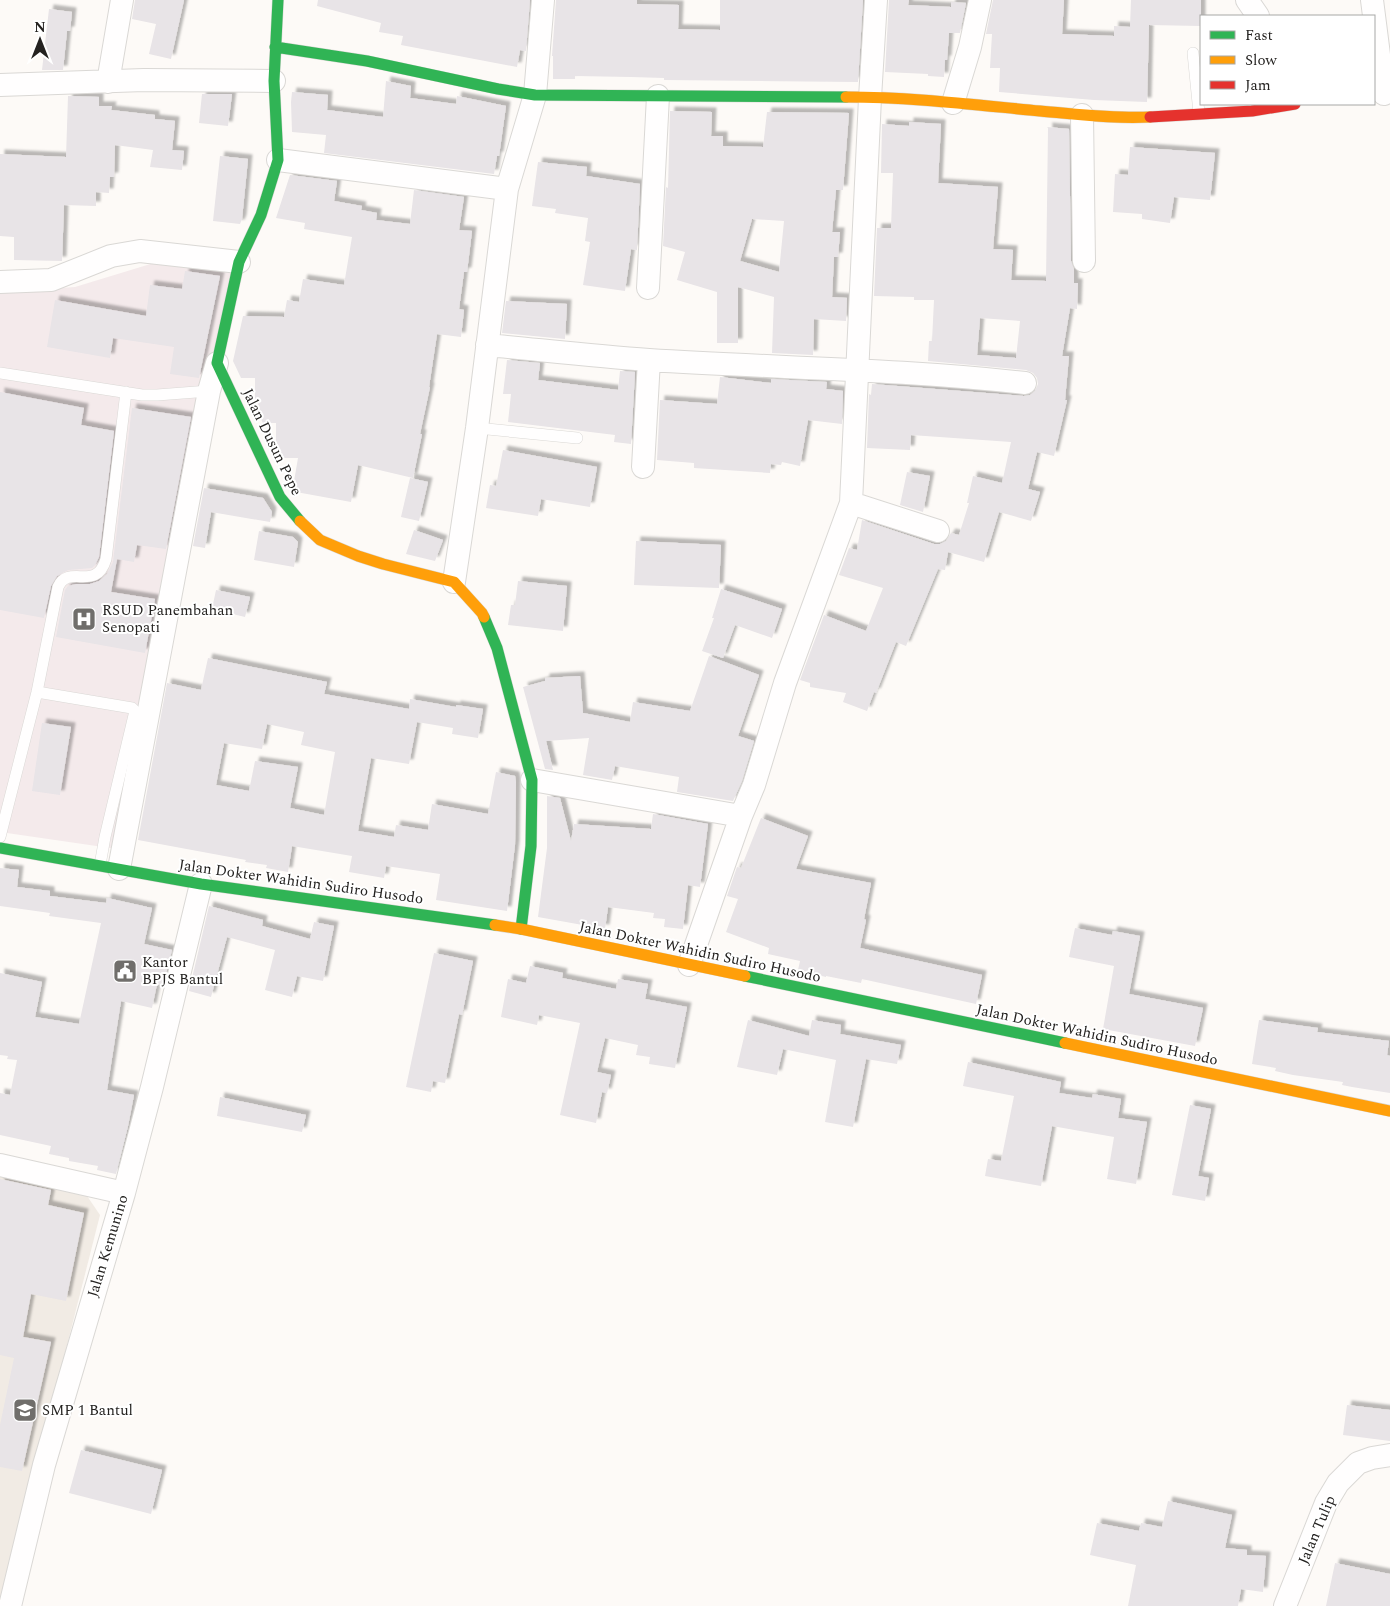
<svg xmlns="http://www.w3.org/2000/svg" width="1390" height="1606" viewBox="0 0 1390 1606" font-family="Spectral,serif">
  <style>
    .built { fill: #f1ebe4 }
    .medical { fill: #f4eaeb }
    .building { fill: #e8e4e7; fill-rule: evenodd; filter: url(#shadow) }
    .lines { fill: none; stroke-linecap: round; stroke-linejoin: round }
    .lane-casing { stroke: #dad8d5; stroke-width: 12 }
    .street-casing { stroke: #dad8d5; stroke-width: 24 }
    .fast-casing { stroke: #dad8d5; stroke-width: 12 }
    .slow-casing { stroke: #dad8d5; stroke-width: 12 }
    .jam-casing { stroke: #dad8d5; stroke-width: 12 }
    .lane { stroke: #fffefe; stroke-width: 11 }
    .street { stroke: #fffefe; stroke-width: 22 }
    .fast { stroke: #30b455; stroke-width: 11 }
    .slow { stroke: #ff9f0a; stroke-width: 11 }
    .jam { stroke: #e5322d; stroke-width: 11 }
    .labels { text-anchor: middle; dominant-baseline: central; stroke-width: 4; stroke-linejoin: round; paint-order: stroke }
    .street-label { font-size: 15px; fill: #242220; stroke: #fff }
    .poi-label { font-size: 15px; fill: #242220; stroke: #fff; text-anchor: start }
  </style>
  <defs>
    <filter id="shadow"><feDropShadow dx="4.5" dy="-4.5" stdDeviation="1" flood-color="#0004"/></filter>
  </defs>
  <rect width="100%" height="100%" fill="#fdfaf7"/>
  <!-- built -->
  <path class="built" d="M 0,1173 L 85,1193 L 100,1215 L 1,1606 L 0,1606 Z"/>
  <!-- medical -->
  <path class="medical" d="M 157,262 L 239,272 L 117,849 L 0,832 L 0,292 L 75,287 Z"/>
  <!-- building -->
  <path class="building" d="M 135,0 L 184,0 L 171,59 L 149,54 L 156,24 L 132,19 Z
    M 318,0 L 530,0 L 526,51 L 520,50 L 517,67 L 401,45 L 403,36 L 379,32 L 381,23 L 317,6 Z
    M 556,0 L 637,0 L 637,4 L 679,5 L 678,29 L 720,30 L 720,0 L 863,0 L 858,82 L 664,80 L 664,78 L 631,77 L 575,76 L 575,79 L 553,79 L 553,56 L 552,56 Z
    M 889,0 L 909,0 L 908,5 L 951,7 L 951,2 L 966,3 L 960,33 L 949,33 L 947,60 L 945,60 L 944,77 L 928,76 L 928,74 L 885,72 Z
    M 993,0 L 1064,0 L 1062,34 L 1114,36 L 1114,26 L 1130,27 L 1131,0 L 1201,0 L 1201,26 L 1149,25 L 1147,102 L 1094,100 L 999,92 L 1000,68 L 990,68 L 992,34 L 986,34 Z
    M 49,9 L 72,12 L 70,31 L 67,31 L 63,70 L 42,70 Z
    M 386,81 L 411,86 L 410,98 L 456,104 L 457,96 L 506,106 L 499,156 L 497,156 L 494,174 L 324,153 L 326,135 L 292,132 L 291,102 L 292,92 L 328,95 L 327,110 L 383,117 Z
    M 202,94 L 232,94 L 228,126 L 199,123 Z
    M 68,96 L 99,97 L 99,106 L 112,106 L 111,110 L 155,115 L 155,119 L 175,121 L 172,150 L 184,151 L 182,170 L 150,167 L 153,150 L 115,145 L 114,177 L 110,177 L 109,193 L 96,192 L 96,206 L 64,205 L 62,261 L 14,260 L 14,237 L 0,236 L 0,154 L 66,157 Z
    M 670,111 L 712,112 L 711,136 L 723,136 L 723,146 L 763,147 L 767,112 L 849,113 L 843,190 L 836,190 L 832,232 L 840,232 L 838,257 L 834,257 L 832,297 L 847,298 L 846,321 L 814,319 L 813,355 L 772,353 L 774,297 L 738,287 L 738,343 L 717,343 L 717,292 L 677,280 L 685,252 L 663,246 L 666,187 L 668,188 ZM 752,219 L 784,221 L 779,272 L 740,261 Z
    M 909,122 L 941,124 L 938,183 L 998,187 L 993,249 L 1013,250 L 1011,280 L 1046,281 L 1048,128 L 1047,127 L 1069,129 L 1071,261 L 1074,269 L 1074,283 L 1078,283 L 1077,309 L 1070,308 L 1062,356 L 1069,356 L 1065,400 L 1067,400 L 1054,456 L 1037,452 L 1028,489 L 1040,492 L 1031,521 L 999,512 L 984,562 L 948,552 L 945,570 L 938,569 L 906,646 L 896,642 L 876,693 L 874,692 L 867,711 L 843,702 L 846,693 L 810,687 L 810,683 L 800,680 L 824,615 L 866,631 L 883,588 L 839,575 L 849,548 L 857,550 L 862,520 L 934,544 L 940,544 L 946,541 L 951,533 L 959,535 L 969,503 L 967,503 L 973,476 L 1002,483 L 1011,442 L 911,435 L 910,450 L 867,448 L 869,394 L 871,395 L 872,384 L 1024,396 L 1030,395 L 1035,391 L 1038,384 L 1037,378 L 1033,373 L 1026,370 L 928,361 L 929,341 L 932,341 L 934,300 L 914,300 L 914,297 L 874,296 L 877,228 L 891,228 L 893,173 L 881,173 L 882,124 L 909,126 ZM 980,318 L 1020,321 L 1016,358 L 977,355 Z
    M 1130,147 L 1215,153 L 1210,200 L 1174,197 L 1170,223 L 1142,219 L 1142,214 L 1113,212 L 1115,174 L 1128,175 Z
    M 220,156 L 248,159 L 242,219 L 240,224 L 213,221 Z
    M 538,162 L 587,167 L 586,176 L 640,184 L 637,250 L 631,249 L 625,291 L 583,285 L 590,242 L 585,241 L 588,218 L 555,213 L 556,209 L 532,206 Z
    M 290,175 L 337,181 L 334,201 L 362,206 L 361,210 L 377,213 L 376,220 L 410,224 L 414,190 L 464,197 L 459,230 L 472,231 L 467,272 L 464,272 L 459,309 L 464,310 L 461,337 L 437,334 L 429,387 L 430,387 L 420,434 L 422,434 L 413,478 L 358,465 L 351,502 L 296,492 L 293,487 L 298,458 L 279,458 L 276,453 L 276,423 L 263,423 L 255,408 L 255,378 L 241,378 L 233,361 L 243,316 L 284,317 L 287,300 L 299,302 L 303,279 L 344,285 L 352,237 L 304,229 L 305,223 L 276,218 Z
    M 185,271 L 220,276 L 199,378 L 170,374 L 174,347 L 113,338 L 110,358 L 47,347 L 55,300 L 146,316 L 150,285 L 182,289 Z
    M 506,301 L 567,304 L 565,339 L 502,333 Z
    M 507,360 L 540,363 L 538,380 L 618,390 L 620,371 L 635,372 L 631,444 L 614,442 L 615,435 L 508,422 L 511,394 L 503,394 Z
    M 720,377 L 771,383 L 771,379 L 827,382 L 826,389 L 843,391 L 842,424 L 808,420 L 800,466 L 782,462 L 781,465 L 771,464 L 770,473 L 694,468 L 694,463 L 657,460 L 660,400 L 717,404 Z
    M 0,392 L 84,408 L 81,425 L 114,431 L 99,557 L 95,565 L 92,568 L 68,570 L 57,576 L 51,586 L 44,618 L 0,610 Z
    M 132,408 L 191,417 L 166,549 L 137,545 L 134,562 L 117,559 L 111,592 L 155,599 L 145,653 L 56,637 L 65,590 L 68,586 L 76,584 L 90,584 L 99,581 L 107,574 L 113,562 Z
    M 503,450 L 597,467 L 590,507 L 541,499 L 538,516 L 486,508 L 490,485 L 496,486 Z
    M 907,472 L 930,476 L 923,512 L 900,505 Z
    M 410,478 L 428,482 L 419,521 L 401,517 Z
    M 204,488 L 263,498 L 272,512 L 270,522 L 211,512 L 205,548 L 193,546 Z
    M 414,530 L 443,540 L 435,561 L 406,554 Z
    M 259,531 L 293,537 L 298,542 L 294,567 L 254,560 Z
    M 636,541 L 721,545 L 719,588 L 634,585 Z
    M 518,581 L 567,586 L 563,631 L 508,625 L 511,605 L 515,605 Z
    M 721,589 L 782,609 L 772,638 L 735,625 L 723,658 L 702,651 L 714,618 L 712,618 Z
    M 216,590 L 250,597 L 245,617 L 212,609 Z
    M 709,656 L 759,675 L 738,736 L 754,741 L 742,781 L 733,801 L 677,792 L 679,777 L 615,766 L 612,780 L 583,775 L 589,738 L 546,741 L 553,770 L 545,769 L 523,687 L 545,681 L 545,678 L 580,676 L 583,713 L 630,722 L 633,702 L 690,711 Z
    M 208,658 L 327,682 L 324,694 L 409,709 L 410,699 L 456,707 L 456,705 L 483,709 L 478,738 L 452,734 L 453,728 L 417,722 L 409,764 L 371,758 L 358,831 L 394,837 L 396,825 L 428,830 L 432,804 L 488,814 L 496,772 L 515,776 L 516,782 L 515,845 L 507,911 L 436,900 L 440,874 L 386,866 L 384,878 L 349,872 L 352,856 L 292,846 L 288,872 L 266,868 L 267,865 L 245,862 L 246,860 L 138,840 L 167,683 L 201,690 ZM 267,724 L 304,732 L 301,745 L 335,752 L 324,815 L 290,808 L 298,767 L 255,761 L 249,791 L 216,785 L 224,743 L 262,749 Z
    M 42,723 L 71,727 L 60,795 L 32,791 Z
    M 547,796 L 560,798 L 571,841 L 574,824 L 651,829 L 653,814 L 708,824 L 700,887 L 688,885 L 683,929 L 664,927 L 665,919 L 653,918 L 654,913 L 608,907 L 605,929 L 538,917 L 547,848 Z
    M 761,818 L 808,836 L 796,869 L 871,883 L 864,919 L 866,920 L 860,948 L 982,975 L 976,1004 L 862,979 L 861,983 L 826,976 L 826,977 L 798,970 L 800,961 L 768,954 L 769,948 L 726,932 L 738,899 L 727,896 L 737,867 L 741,868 Z
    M 0,868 L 19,870 L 17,887 L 50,891 L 50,896 L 106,903 L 107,898 L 152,908 L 144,944 L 172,950 L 163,985 L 157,984 L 152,1008 L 121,1001 L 107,1090 L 134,1095 L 128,1126 L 116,1174 L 97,1170 L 98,1166 L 69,1161 L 69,1158 L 49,1154 L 51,1146 L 0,1135 L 0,1093 L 10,1095 L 17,1060 L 7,1059 L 8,1056 L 0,1055 L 0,973 L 42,982 L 35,1017 L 79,1024 L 101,923 L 49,916 L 50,913 L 0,906 Z
    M 209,906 L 263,920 L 262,926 L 310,939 L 314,922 L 334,926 L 323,981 L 297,976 L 292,997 L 265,990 L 275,950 L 227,937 L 211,997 L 189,991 Z
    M 1075,928 L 1112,935 L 1113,931 L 1140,936 L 1129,994 L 1203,1008 L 1195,1046 L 1103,1029 L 1114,966 L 1069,957 Z
    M 434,953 L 473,961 L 462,1015 L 459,1014 L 445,1083 L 433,1081 L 431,1092 L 406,1087 Z
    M 530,966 L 563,973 L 562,978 L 616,989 L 618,979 L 648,984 L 645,999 L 687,1007 L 675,1068 L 649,1064 L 650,1057 L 636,1055 L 638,1045 L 605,1038 L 597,1072 L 611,1075 L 607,1093 L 602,1092 L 596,1123 L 560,1115 L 580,1023 L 539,1015 L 537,1025 L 501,1017 L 508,979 L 526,983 Z
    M 748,1020 L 809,1036 L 812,1020 L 841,1025 L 840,1034 L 901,1045 L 897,1064 L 866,1059 L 853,1127 L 825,1122 L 836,1060 L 783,1049 L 777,1075 L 737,1067 Z
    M 1259,1020 L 1318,1028 L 1317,1032 L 1389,1041 L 1387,1055 L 1390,1056 L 1390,1093 L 1352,1087 L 1342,1085 L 1343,1082 L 1293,1075 L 1275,1071 L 1276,1068 L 1252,1064 Z
    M 968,1062 L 1061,1082 L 1059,1093 L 1092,1098 L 1093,1094 L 1121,1099 L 1118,1118 L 1147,1122 L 1136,1184 L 1107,1179 L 1114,1137 L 1052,1126 L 1041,1186 L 985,1176 L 988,1159 L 1001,1161 L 1014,1096 L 963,1086 Z
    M 220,1097 L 306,1115 L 302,1132 L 217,1116 Z
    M 1190,1105 L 1211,1109 L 1198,1176 L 1209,1178 L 1205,1201 L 1172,1195 Z
    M 0,1179 L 51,1190 L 48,1205 L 84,1213 L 66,1301 L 31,1294 L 23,1337 L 51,1342 L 22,1471 L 0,1467 L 0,1425 L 14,1358 L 0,1355 Z
    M 1347,1405 L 1390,1410 L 1390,1441 L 1343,1435 Z
    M 81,1450 L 162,1470 L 151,1514 L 69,1493 Z
    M 1168,1501 L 1232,1515 L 1225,1548 L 1247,1550 L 1247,1555 L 1266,1556 L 1263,1592 L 1241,1589 L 1238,1606 L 1128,1606 L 1136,1565 L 1090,1555 L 1097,1523 L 1139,1531 L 1141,1523 L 1162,1527 Z
    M 1335,1563 L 1390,1574 L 1390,1606 L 1326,1606 Z"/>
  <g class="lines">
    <!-- lane casing -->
    <g class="lane-casing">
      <path id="lane" d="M 1193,53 L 1199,113
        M 0,373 L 142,395 L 157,395 L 209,391
        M 477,428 L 577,438
        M 37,692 L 132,708 L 135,711 L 105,837 L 100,865
        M 0,837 L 37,692 L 58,587 C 69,563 96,593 106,559 L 126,392"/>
    </g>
    <!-- street casing -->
    <g class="street-casing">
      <path id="street" d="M 1247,0 L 1258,16
        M 1372,0 L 1384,94
        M 108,82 L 122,0
        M 0,85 L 144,80 L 274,81
        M 953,103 L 970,47 L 980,0
        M 1082,115 L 1084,261
        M 278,160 L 507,189
        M 0,282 L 51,280 L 111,256 L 140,251 L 239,262
        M 648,288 L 658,96
        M 487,345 C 541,350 595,356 649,360 C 775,368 900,369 1025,383
        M 643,467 L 649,360
        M 851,503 L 938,531
        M 454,582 L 477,428 L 507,189 L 535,95 L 543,0
        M 532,780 L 741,816
        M 119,869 L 209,391 L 217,363
        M 689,965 L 741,816 L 754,785 L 785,683 L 851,503 L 870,98 L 876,0
        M 0,1165 L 124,1193
        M 10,1606 L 44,1465 L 124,1193 L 152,1087 L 201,884
        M 1285,1606 L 1326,1503 L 1338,1483 L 1358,1463 L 1372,1458 L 1390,1455"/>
    </g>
    <!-- fast casing -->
    <g class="fast-casing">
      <path id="fast" d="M 278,0 L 274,81 L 278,160 L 261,215 L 239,262 L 217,363 L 280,497 L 300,521
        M 275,47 L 367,61 L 498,89 L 535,95 L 846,97
        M 484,617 L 497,648 L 532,780 L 531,846 L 521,929
        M 0,848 L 201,884 L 495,925
        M 745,976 L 1065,1043"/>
    </g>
    <!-- slow casing -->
    <g class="slow-casing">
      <path id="slow" d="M 846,97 C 911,97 976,105 1040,111 C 1077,114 1114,119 1150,117
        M 300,521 L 320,540 L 358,556 L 383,564 L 454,582 L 482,613 L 484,617
        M 495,925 L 521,929 L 745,976
        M 1065,1043 L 1390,1111"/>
    </g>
    <!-- jam casing -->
    <g class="jam-casing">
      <path id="jam" d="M 1150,117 L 1252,111 L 1295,104"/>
    </g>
    <!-- lane -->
    <use href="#lane" class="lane"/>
    <!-- street -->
    <use href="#street" class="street"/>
    <!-- fast -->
    <use href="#fast" class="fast"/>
    <!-- slow -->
    <use href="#slow" class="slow"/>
    <!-- jam -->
    <use href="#jam" class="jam"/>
  </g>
  <!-- icons -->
  <defs>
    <g id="hospital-square" transform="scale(1.25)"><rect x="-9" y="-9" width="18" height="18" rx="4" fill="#706e6b" stroke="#fff"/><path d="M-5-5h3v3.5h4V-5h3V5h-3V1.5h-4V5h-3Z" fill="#fff"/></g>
    <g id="civic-square" transform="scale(1.25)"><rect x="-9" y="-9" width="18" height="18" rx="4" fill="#706e6b" stroke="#fff"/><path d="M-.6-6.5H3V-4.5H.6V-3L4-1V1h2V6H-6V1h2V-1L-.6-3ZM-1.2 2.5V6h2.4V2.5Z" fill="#fff"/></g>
    <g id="school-square" transform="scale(1.25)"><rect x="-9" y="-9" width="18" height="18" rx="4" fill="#706e6b" stroke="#fff"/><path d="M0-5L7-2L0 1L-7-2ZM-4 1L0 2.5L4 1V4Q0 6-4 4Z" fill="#fff"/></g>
  </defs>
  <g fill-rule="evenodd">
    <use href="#hospital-square" x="84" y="619"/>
    <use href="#civic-square" x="125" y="971"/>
    <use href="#school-square" x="25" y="1410"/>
  </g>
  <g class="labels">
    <!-- street labels -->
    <g class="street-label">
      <text transform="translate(272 442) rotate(64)">Jalan Dusun Pepe</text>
      <text transform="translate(301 882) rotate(8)">Jalan Dokter Wahidin Sudiro Husodo</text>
      <text transform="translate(700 952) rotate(12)">Jalan Dokter Wahidin Sudiro Husodo</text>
      <text transform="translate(1097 1035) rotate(12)">Jalan Dokter Wahidin Sudiro Husodo</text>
      <text transform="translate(108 1246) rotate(-73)">Jalan Kemunino</text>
      <text transform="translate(1317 1530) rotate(-67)">Jalan Tulip</text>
    </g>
    <!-- poi labels -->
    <g class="poi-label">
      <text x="102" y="610">RSUD Panembahan<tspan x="102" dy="17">Senopati</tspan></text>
      <text x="142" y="962">Kantor<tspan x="142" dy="17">BPJS Bantul</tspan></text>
      <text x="42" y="1410">SMP 1 Bantul</text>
    </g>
  </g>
  <!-- legend -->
  <rect x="1200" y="15" width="175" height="90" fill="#ffffff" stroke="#a7a7a6"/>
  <rect x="1210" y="31" width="25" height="8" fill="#30b455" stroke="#a7a7a6"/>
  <text x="1245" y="40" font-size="15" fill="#242220">Fast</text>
  <rect x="1210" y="56" width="25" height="8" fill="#ff9f0a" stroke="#a7a7a6"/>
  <text x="1245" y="65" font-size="15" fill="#242220">Slow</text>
  <rect x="1210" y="81" width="25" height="8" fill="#e5322d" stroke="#a7a7a6"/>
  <text x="1245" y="90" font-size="15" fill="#242220">Jam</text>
  <!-- north arrow -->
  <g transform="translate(40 40)" stroke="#ffffff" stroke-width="4" paint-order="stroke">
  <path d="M0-4L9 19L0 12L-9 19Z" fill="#242220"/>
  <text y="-8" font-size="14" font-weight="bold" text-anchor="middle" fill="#242220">N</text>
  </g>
</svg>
